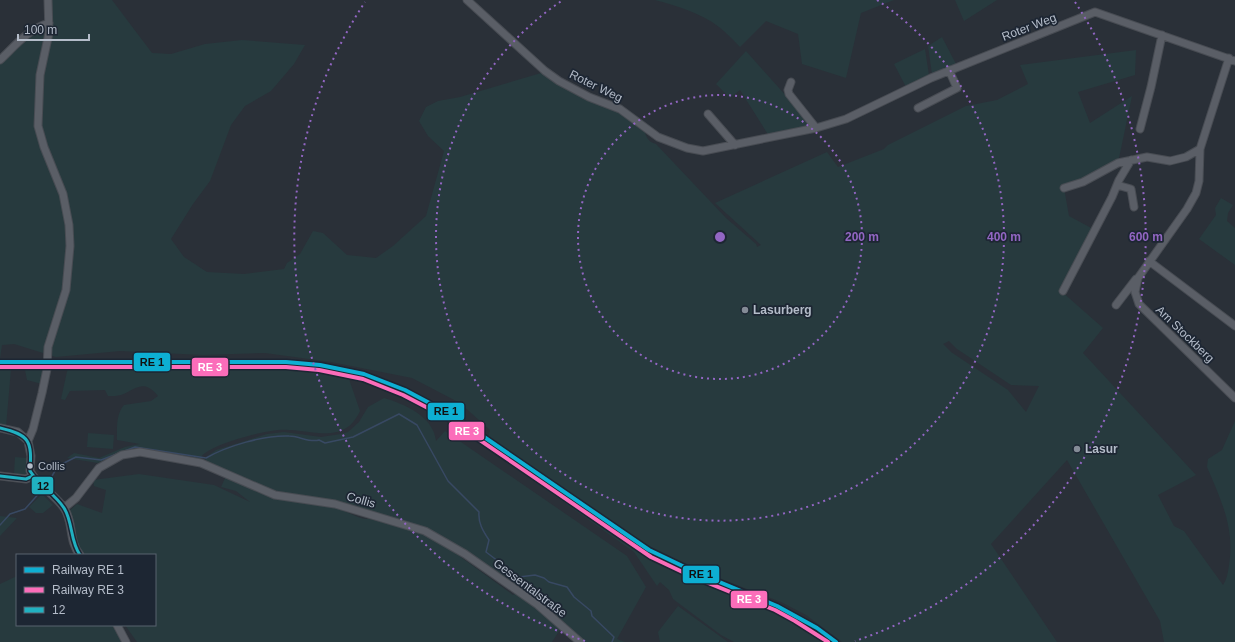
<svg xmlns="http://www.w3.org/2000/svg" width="1235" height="642" viewBox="0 0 1235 642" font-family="Helvetica,sans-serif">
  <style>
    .green { fill: #273a3e; fill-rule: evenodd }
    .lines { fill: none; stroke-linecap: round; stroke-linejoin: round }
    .stream { stroke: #384963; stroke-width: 1.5 }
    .minor-casing { stroke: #484c53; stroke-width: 9 }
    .minor { stroke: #5a5e66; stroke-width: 7 }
    .bus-1-casing { stroke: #1d2633; stroke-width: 6 }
    .bus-1 { stroke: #20b1c1; stroke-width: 3 }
    .rail-1-casing { stroke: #1d2633; stroke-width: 7 }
    .rail-2-casing { stroke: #1d2633; stroke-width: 7 }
    .rail-1 { stroke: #0dafd3; stroke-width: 4 }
    .rail-2 { stroke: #fb6dba; stroke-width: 4 }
    .ring { fill: none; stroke: #9266c3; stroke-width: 2; stroke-dasharray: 2 4 }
    .poi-dot { fill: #848b96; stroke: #1d2633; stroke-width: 1.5 }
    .bus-dot { fill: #b4bcc9; stroke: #1d2633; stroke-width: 1.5 }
    .labels { text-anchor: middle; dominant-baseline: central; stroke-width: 3.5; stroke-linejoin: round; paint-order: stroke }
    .bus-label { font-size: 11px; fill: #b4bcc9; stroke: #1d2633; text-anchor: start }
    .street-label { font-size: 12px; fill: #b4bcc9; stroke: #1d2633 }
    .poi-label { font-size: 12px; font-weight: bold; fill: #b4bcc9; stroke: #1d2633; text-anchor: start }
    .centre { fill: #9266c3; stroke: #1d2633; stroke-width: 2 }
    .ring-label { font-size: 12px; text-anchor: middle; font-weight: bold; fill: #9266c3; stroke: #1d2633; stroke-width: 3.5; stroke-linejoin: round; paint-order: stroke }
    .line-badge { stroke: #1d2633; stroke-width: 1.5 }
    .badge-label { font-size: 11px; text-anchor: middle; font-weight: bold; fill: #fff }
    .pale-badge-label { font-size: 11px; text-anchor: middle; font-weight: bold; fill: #111 }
  </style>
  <rect width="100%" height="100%" fill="#2a3038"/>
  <!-- green -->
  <path class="green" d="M 48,0 L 112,0 L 152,53 L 171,54 L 205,44 L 242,40 L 305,45 L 294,64 L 271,91 L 245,106 L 231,125 L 210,181 L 193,204 L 171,239 L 184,257 L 207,272 L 244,274 L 284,269 L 287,263 L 300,254 L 313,231 L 323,233 L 347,255 L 376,258 L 393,246 L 426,216 L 444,151 L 428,136 L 419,121 L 426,107 L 438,101 L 460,97 L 541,73 L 545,72 L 619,111 L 644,129 C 646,137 648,142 656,144 L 726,218 L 756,244 L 757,247 L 761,245 L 715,203 L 827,152 L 838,167 L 884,149 L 888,145 L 966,106 L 997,100 L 1028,84 L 1020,65 L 1136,50 L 1135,75 L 1078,92 L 1090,123 L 1132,96 L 1118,163 L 1064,188 L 1069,216 L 1093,229 L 1061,291 L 1103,328 L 1083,353 L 1196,475 L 1158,495 L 1174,526 L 1184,531 L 1223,585 C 1227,579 1228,572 1229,565 C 1235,528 1221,500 1207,467 L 1208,459 L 1222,450 L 1235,421 L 1235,642 L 1164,642 L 1160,621 L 1067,460 L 991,544 L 1057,642 L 842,642 L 806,615 L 781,602 L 690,567 L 643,543 L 488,437 L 490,430 L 460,403 L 412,378 L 331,362 L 265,353 L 203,355 L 120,351 L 56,357 L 14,344 L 2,345 L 0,359 L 0,60 L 27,34 L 49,23 ZM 949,341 L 957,349 L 1011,385 L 1039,386 L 1026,412 L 1008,390 L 951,352 L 943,344 Z
    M 655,0 L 894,0 L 861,13 L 846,78 L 802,64 L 798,34 L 766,21 L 740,47 C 733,40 727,33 719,27 C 701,13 677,6 655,0 Z
    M 955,0 L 997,0 L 964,21 Z
    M 942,37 L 956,64 L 932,74 L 928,46 Z
    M 925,49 L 929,75 L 906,87 L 894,64 Z
    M 746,51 L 813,126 L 769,136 L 740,90 L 730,98 L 716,84 Z
    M 1221,198 L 1233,205 L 1228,213 L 1227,221 L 1235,228 L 1235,265 L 1199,239 L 1216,215 L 1215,208 Z
    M 298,364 L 339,371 L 373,380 L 369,382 L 350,376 L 349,379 L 360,411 C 343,448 309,427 278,430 C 263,431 205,445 200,459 L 139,449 L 125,451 L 98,463 L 67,458 L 74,453 L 99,458 L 125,447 L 140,444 L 117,440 C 117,428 116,414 124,405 L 151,401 L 158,396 C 144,378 136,389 121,395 C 118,396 112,396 108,396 L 105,390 L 70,391 L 65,400 L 61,399 L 68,367 L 51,368 L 52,365 Z
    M 0,365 L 43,365 L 45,373 L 42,384 L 27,380 L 25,370 L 11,369 L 6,427 L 0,425 Z
    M 389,385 L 433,406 L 469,428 L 661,563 L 670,565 C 725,589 785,603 832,642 L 734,642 L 721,635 L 673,599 L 669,590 L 660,582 L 657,586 L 634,552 L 460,429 L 429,410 L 391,392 L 388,389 Z
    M 384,398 C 405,404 434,417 436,441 L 445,431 L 627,556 L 646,587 L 617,639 L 625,642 L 585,642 L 545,606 L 444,538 L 427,528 L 412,523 L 340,502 L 294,495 L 262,487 L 205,460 L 208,456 L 216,450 L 267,434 L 284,432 L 321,437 L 341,434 L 348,432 L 359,422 L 368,407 Z
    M 88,433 L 114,435 L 113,449 L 87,447 Z
    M 15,457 L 27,458 L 26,474 L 14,474 Z
    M 139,474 L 214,485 L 250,502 L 236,491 L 221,487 L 226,476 C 242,484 257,493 274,497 C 295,502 316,503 336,508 C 348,511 358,520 370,519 L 417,532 L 440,542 L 513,595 L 515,594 L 537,608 L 561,628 L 552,642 L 137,642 L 125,625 L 155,625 L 155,555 L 85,555 L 74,540 L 69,511 L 77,504 L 102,513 L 106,490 L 94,486 L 93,480 Z
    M 42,494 L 53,505 L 43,513 L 36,513 L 29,507 Z
    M 0,516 L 17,518 L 0,536 Z
    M 17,576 L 17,625 L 117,625 L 126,642 L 0,642 L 0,584 Z
    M 678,606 L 728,642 L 660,642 L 658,632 Z"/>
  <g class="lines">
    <!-- stream -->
    <path class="stream" d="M 46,486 L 58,466 L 76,457 L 101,460 L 135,447 L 206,458 C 227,446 264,435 289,436 C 299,436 310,443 319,440 L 325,443 L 353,437 L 399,414 L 417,425 L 448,481 L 479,512 C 478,523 483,531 489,540 L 486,552 L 519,577 L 535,575 L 544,578 L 549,582 L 567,587 L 574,597 L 591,611 L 592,616 L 614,637 L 612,642
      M 0,525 L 10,514 L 25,509 L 42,490"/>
    <!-- minor casing -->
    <g class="minor-casing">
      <path id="minor" d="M 467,0 L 545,71 L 559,81 L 589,97 L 620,109 L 658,137 L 687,148 L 703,151 L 816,128 L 846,119 L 931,78 L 1095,12 L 1235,61
        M 1229,58 L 1200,149 L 1199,181 L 1196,193 L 1187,209 L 1138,278 L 1135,292 L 1139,304 L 1235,398
        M 0,60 C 15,46 28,29 49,23
        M 791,82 L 788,90 L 789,94 L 816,128
        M 918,108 L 957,88 L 949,70
        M 708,114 L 735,145
        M 1140,129 L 1151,87 L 1162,35
        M 1117,185 L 1131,189 L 1134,207
        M 1064,188 L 1083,182 L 1118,163 L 1147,157 L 1170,161 L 1186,157 L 1200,149
        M 1149,261 L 1235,326
        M 1063,291 L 1112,197 L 1119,180 L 1131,160
        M 1116,305 L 1136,279
        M 0,428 L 18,432 L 28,441 L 31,456 L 30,471 C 38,486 55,494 64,508 C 74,522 68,541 80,555
        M 28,441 L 33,429 L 42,393 L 47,369 L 48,347 L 66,290 L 70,246 L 69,225 L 63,194 L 44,147 L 38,126 L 40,75 L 49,33 L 48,0
        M 0,476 L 26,479 L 33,476
        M 64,508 L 76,498 L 99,468 L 122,455 L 140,452 L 201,463 L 275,495 L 335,504 L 425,531 L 465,554 L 538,605 L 580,642
        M 117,625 L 126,642"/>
    </g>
    <!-- minor -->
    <use href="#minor" class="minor"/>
    <!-- bus-1 casing -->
    <g class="bus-1-casing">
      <path id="bus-1" d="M 0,428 C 30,435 32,441 30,471 C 39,485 55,494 64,508 C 73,522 70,541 80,555
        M 0,476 L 26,479 L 33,476"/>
    </g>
    <!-- bus-1 -->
    <use href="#bus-1" class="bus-1"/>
    <!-- rail-1 casing -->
    <g class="rail-1-casing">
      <path id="rail-1" d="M 0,362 L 286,362 L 320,365 L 364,374 L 405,390 L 452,415 L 649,550 L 693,571 L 777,606 L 817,628 L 836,642"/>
    </g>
    <!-- rail-2 casing -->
    <g class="rail-2-casing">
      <path id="rail-2" d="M 0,367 L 286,367 L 319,370 L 363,379 L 403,395 L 449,419 L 651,557 L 691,576 L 775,610 L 795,621 L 828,642"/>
    </g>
    <!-- rail-1 -->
    <use href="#rail-1" class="rail-1"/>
    <!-- rail-2 -->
    <use href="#rail-2" class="rail-2"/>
  </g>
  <!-- distance rings -->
  <g class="ring">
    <circle cx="720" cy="237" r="142"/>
    <path d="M877 0A284 284 0 1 1 563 0"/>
    <path d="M585 641A426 426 0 0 1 365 2M1075 2A426 426 0 0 1 855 641"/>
  </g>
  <!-- markers -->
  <g class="poi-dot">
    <circle cx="745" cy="310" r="4"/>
    <circle cx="1077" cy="449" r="4"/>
  </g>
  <circle class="bus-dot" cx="30" cy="466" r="3.5"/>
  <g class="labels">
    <!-- bus labels -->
    <g class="bus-label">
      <text x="38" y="466">Collis</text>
    </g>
    <!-- street labels -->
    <g class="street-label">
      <text transform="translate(1029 27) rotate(-21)">Roter Weg</text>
      <text transform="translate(596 86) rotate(26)">Roter Weg</text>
      <text transform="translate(1185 334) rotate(44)">Am Stockberg</text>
      <text transform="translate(361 500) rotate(16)">Collis</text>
      <text transform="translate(530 588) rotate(37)">Gessentalstraße</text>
    </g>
    <!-- poi labels -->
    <g class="poi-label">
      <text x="753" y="310">Lasurberg</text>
      <text x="1085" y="449">Lasur</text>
    </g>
  </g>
  <circle cx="720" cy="237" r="6" class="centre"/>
  <g class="ring-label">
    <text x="862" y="241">200 m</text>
    <text x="1004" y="241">400 m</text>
    <text x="1146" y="241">600 m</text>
  </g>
  <g class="line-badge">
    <rect x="133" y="352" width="38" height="20" rx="4" fill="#0dafd3"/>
    <rect x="191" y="357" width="38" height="20" rx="4" fill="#fb6dba"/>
    <rect x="427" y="402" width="38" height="19" rx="4" fill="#0dafd3"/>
    <rect x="448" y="421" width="37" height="20" rx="4" fill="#fb6dba"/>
    <rect x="31" y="476" width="23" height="19" rx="4" fill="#20b1c1"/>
    <rect x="682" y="565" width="38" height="19" rx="4" fill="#0dafd3"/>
    <rect x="730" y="590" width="38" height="19" rx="4" fill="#fb6dba"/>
  </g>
  <g class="badge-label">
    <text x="210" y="371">RE 3</text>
    <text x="467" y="435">RE 3</text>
    <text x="749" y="603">RE 3</text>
  </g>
  <g class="pale-badge-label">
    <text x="152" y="366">RE 1</text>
    <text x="446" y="415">RE 1</text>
    <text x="43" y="490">12</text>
    <text x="701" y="578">RE 1</text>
  </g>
  <!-- legend -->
  <rect x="16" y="554" width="140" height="72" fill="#1d2633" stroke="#59626f"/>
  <rect x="24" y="567" width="20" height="6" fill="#0dafd3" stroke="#59626f"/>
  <text x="52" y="574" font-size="12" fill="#b4bcc9">Railway RE 1</text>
  <rect x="24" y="587" width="20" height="6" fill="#fb6dba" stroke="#59626f"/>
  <text x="52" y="594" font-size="12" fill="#b4bcc9">Railway RE 3</text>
  <rect x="24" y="607" width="20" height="6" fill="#20b1c1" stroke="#59626f"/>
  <text x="52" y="614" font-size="12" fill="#b4bcc9">12</text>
  <!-- scale -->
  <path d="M18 34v6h71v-6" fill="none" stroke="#b4bcc9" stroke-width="2"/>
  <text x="24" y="34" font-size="12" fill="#b4bcc9" stroke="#1d2633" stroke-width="3" paint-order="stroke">100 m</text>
</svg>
